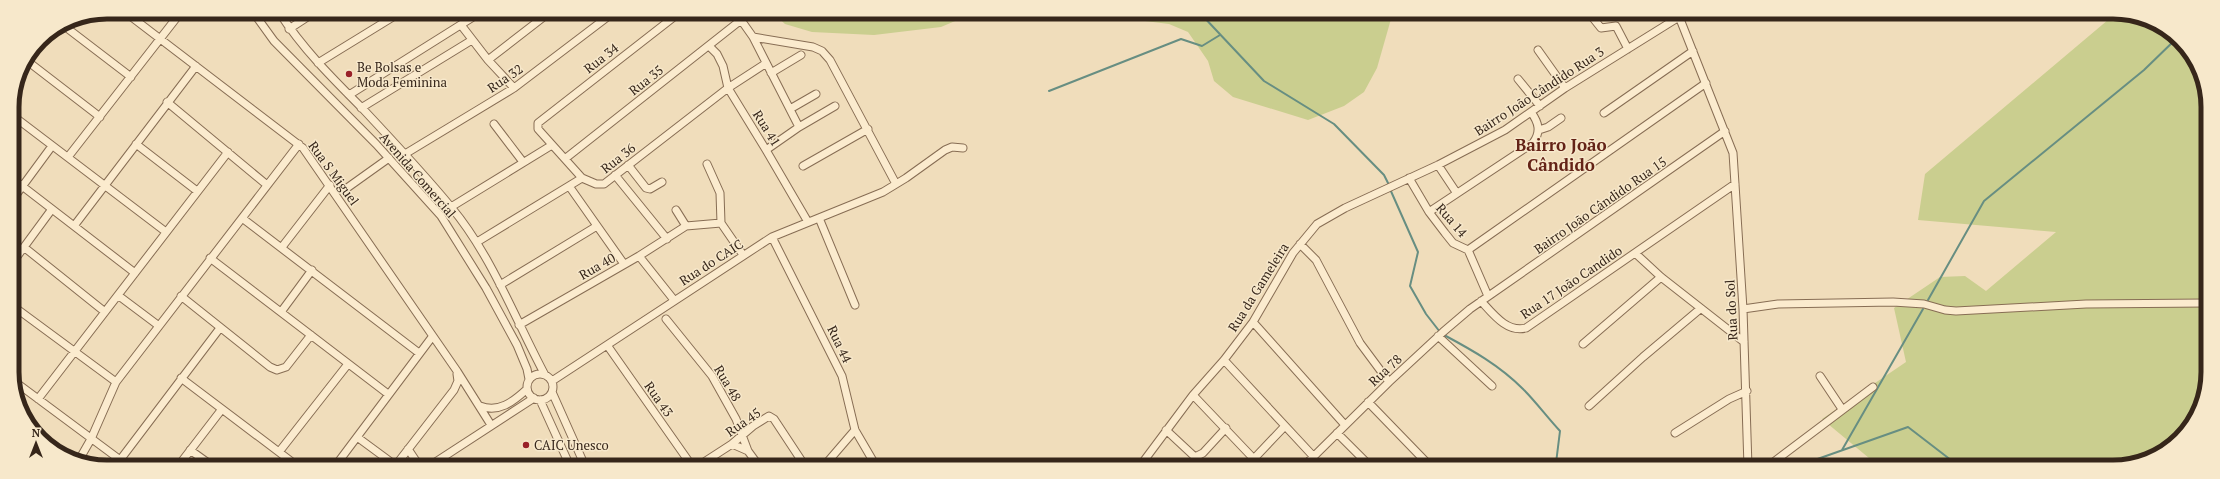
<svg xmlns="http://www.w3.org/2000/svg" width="2220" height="479" viewBox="0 0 2220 479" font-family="'PT Serif',serif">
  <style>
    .green { fill: #cace8f }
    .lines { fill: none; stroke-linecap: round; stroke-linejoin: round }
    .stream { stroke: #678e82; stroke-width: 2 }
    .minor-casing { stroke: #876d54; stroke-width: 9 }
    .minor { stroke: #fbebce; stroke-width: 7 }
    .poi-dot { fill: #992128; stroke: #f7e8cb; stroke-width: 1.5 }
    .labels { text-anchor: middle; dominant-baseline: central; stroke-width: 3; stroke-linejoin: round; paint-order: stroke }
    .street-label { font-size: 13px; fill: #36261a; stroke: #f7e8cb }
    .poi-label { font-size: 13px; fill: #36261a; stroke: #f7e8cb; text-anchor: start }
    .district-label { font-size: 17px; font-weight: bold; fill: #642317; stroke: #f7e8cb }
    .rim { fill: none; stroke: #36261a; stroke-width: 5 }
  </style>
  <rect width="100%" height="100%" fill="#f0ddbb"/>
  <!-- green -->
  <path class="green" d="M 773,13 L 970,13 L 967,16 L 941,27 L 874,35 L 812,32 L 785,24 Z
    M 1144,13 L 1388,13 L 1391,19 L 1377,68 L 1364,92 L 1344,106 L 1308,120 L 1233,97 L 1214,81 L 1208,61 L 1188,32 L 1169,24 L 1145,21 Z
    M 2115,14 L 2131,14 L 2180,40 L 2206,88 L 2206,390 L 2195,419 L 2176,443 L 2149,460 L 2119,467 L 1885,467 L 1875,463 L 1822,419 L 1906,362 L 1894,308 L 1940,277 L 1965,276 L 1986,291 L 2056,232 L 1918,220 L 1925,174 Z"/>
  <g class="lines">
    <!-- stream -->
    <path class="stream" d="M 1200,13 L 1264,81 L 1334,124 L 1384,175 L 1389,185
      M 1049,91 L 1181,39 L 1202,46 L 1220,35
      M 1390,189 L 1418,252 L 1410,286 L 1426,314 L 1440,332
      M 1928,300 L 1984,201 L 2144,70 L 2177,38
      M 1444,335 C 1472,350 1499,365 1523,389 C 1536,402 1547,417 1560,431 L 1556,463 L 1558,466
      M 1842,450 L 1923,309
      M 1807,467 L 1809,462 L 1908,427 L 1960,467"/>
    <!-- minor casing -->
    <g class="minor-casing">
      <path id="minor" d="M 125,12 L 303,148 L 457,371 L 491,425
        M 253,12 L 274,41 L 376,144 L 441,216 L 486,288 L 517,345 L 527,369 L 529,379
        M 279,12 C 302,48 332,78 362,108 C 392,140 423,173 451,207 C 492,256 515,319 545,375
        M 733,13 L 741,20 L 753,37 L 813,47 L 822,51 L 830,60 L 896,184
        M 1589,13 L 1601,28 L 1616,26 L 1628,49
        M 1678,14 L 1733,153 L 1743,309 L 1748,467
        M 63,25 L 131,77
        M 461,25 L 488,60 L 514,88
        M 289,29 L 315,12
        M 753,37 L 799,127
        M 709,46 L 717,54 L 723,66 L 728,88 L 766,150 L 808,222
        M 1538,50 L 1565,88
        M 26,60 L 100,117
        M 488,60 L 550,12
        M 318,63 L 401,12
        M 771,73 L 801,55
        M 1518,79 L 1540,106
        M 349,95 L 481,12
        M 167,102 L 267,185
        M 361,108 L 472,40
        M 790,109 L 816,94
        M 1604,113 L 1693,51
        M 12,115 L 166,232
        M 494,124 L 523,162
        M 1539,130 L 1548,127 L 1561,118
        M 136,144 L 197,191
        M 766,150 L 799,127 L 835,106
        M 405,154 L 514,88 L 614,12
        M 68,157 L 181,12
        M 566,158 L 741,20
        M 707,164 L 720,193 L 721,223 L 743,255
        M 628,165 L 646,188 L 650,189 L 662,182
        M 1438,165 L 1456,192
        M 803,166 L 868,129
        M 615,175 L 667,239
        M 582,178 L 538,129 L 538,123 L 679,13
        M 1409,178 L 1429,212 L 1445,233 L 1453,243 L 1468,250 L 1488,296
        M 13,179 L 135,273
        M 569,186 L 624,264
        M 347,188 L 389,158
        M 13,199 L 52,146
        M 451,207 L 552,145
        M 676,210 L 686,226
        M 1429,212 L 1533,143 C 1541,132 1539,123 1531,112
        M 242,218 L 419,353
        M 819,218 L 855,305
        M 74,226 L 196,66
        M 772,237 L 842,376 L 855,430 L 876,466
        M 477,242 L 582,178 L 596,184 L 604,184 L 728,88 L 765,64
        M 1300,244 L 1316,260 L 1360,343 L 1389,382
        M 282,247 L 330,185
        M 25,248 L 105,312
        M 1468,250 L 1706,83
        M 1635,253 L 1661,277 L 1744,342
        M 639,256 L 674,300
        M 210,258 L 388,394
        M 13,262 L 52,209
        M 500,285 L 597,226
        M 119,296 L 159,326
        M 181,296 L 270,367 L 277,370 L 286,367 L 311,335
        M 1481,301 C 1493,314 1507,333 1526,328 L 1735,184
        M 13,306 L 116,382
        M 1743,309 L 1778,304 L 1893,302 L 1924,304 L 1945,310 L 1956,311 L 2086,304 L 2206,303
        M 281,312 L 312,270
        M 666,319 L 712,376 L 736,419 L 748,451 L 759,466
        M 1253,322 L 1345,425
        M 519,325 L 639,256 L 686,226 L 721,223
        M 1438,336 L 1492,386
        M 1583,344 L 1661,277
        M 607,345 L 692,466
        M 1224,360 L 1314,457
        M527 387a13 13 0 1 1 26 0a13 13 0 1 1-26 0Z
        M 1820,376 L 1842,409
        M 181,378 L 296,465
        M 14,381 L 127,465
        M 552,381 L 772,237 L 883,192 L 906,178 L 945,150 L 952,147 L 963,148
        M 552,392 L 585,466
        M 1193,395 L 1253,458
        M 38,399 L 228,152
        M 540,400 L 570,466
        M 1368,402 L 1430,466
        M 480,406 C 499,413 513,402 527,389
        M 1589,406 L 1643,357 L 1700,309
        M 1166,430 L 1195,457 L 1203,453 L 1226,428
        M 1337,433 L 1370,466
        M 1675,433 L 1729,399 L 1747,391
        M 357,437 L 395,465
        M 732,444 L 748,451
        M 408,449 L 416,461 L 423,465
        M 190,450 L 211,465
        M 279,452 L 348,364
        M 79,460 L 91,439 L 116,382 L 299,144
        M 120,460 L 220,328
        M 399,461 L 408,465
        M 179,465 L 222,409
        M 336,465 L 432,337
        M 396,465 L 454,390 L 458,381 L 457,374
        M 431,465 L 534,398
        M 698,466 L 732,444 L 753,426 L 769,416 L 774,419 L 805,466
        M 824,466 L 855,430
        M 1140,466 L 1193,395 L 1224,360 L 1253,322 L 1293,253 L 1317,224 L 1345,208 L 1438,165 L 1505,130 L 1565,88 L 1679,17
        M 1247,466 L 1284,427
        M 1304,466 L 1389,382 L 1443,332 L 1470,309 L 1725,131
        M 1767,467 L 1873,387"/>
    </g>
    <!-- minor -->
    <use href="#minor" class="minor"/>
  </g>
  <!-- markers -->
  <g class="poi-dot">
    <circle cx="349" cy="74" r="4"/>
    <circle cx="526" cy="445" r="4"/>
  </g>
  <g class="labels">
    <!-- street labels -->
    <g class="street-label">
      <text transform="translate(601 58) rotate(-38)">Rua 34</text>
      <text transform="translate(505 78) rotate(-34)">Rua 32</text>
      <text transform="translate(646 80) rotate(-38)">Rua 35</text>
      <text transform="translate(1539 91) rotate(-33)">Bairro João Cândido Rua 3</text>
      <text transform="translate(767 128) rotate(58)">Rua 41</text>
      <text transform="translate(618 158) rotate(-38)">Rua 36</text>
      <text transform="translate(334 173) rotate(54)">Rua S Miguel</text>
      <text transform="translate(418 175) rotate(49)">Avenida Comercial</text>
      <text transform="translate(1600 205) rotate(-35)">Bairro João Cândido Rua 15</text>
      <text transform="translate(1452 220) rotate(49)">Rua 14</text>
      <text transform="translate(711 262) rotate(-33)">Rua do CAIC</text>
      <text transform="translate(597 266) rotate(-30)">Rua 40</text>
      <text transform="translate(1571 282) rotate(-34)">Rua 17 João Candido</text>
      <text transform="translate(1258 287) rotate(-58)">Rua da Gameleira</text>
      <text transform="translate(1731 310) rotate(-93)">Rua do Sol</text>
      <text transform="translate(840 344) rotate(64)">Rua 44</text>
      <text transform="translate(1385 370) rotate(-43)">Rua 78</text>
      <text transform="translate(728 383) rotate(59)">Rua 48</text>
      <text transform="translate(659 399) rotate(55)">Rua 43</text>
      <text transform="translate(743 422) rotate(-35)">Rua 45</text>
    </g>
    <!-- poi labels -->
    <g class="poi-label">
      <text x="357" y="67">Be Bolsas e<tspan x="357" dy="15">Moda Feminina</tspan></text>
      <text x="534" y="445">CAIC Unesco</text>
    </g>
    <!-- district labels -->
    <g class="district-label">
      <text x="1561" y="144">Bairro João<tspan x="1561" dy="20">Cândido</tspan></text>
    </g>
  </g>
  <!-- crop -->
  <path d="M0 0H2220V479H0ZM107 19H2113A88 88 0 0 1 2201 107V372A88 88 0 0 1 2113 460H107A88 88 0 0 1 19 372V107A88 88 0 0 1 107 19Z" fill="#f7e8cb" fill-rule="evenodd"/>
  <path class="rim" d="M107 19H2113A88 88 0 0 1 2201 107V372A88 88 0 0 1 2113 460H107A88 88 0 0 1 19 372V107A88 88 0 0 1 107 19Z"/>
  <!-- north arrow -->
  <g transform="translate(36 443)" stroke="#f7e8cb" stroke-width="3" paint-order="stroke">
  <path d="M0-3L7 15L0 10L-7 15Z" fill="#36261a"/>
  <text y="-6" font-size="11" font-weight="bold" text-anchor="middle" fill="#36261a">N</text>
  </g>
</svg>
